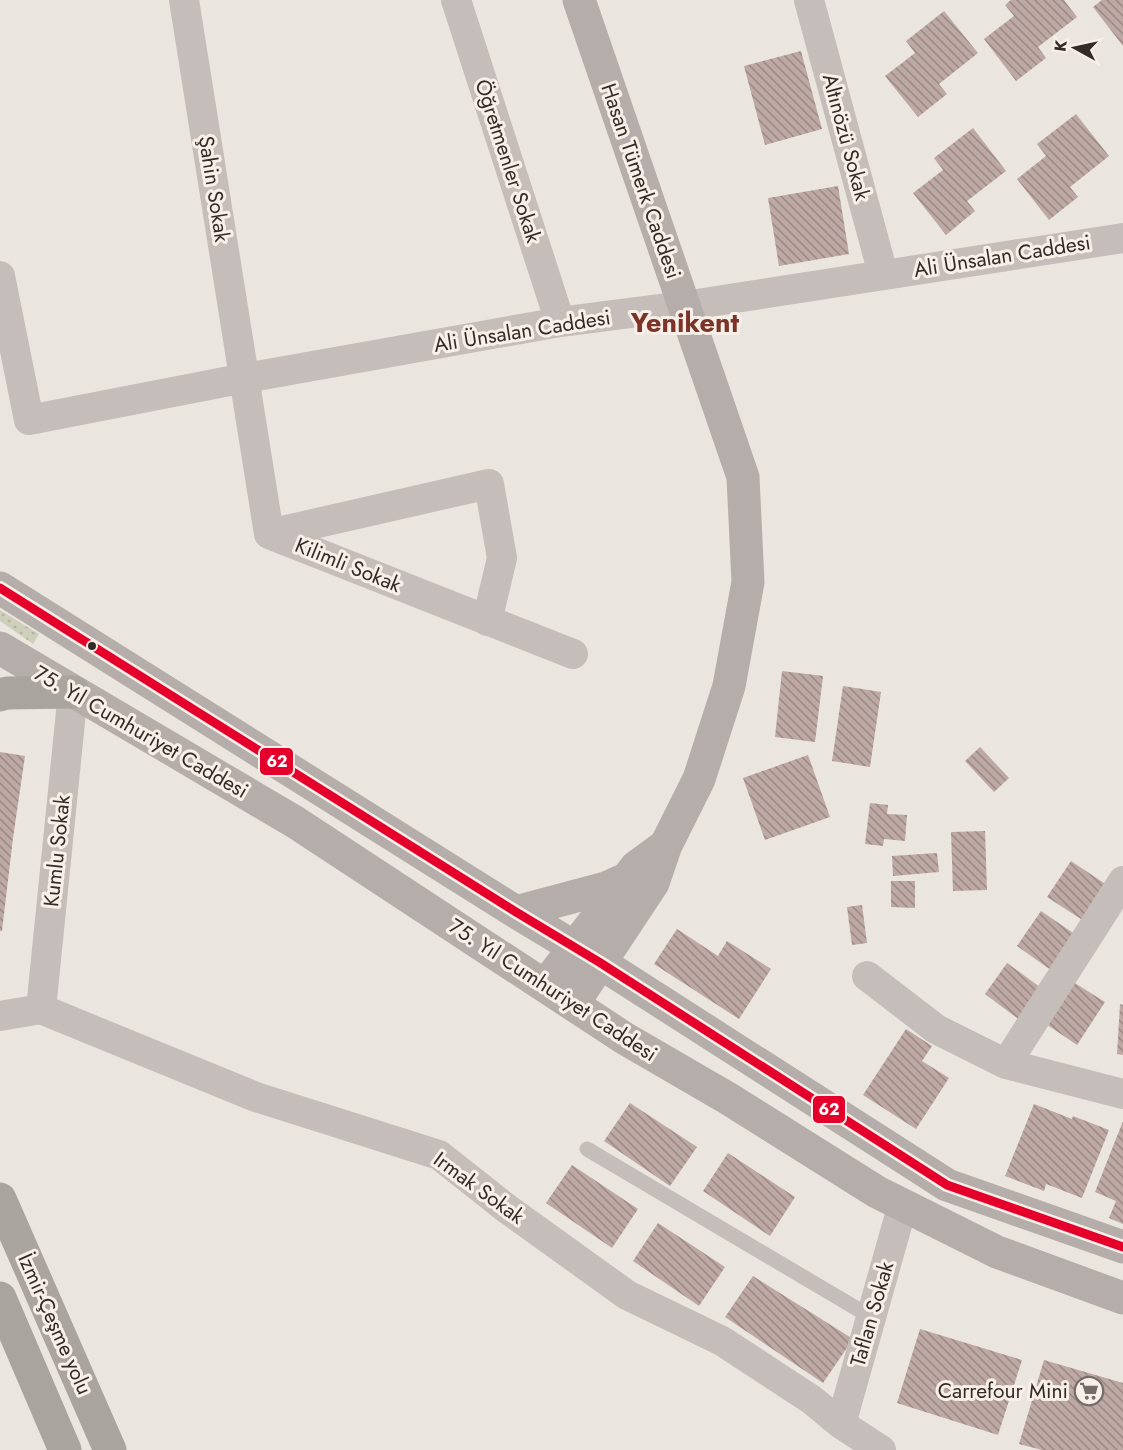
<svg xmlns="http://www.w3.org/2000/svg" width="1123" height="1450" viewBox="0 0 1123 1450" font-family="Jost,sans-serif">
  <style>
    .grass { fill: url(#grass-dots) }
    .building { fill: url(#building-back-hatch) }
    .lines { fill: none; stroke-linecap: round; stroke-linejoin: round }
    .lane { stroke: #c4bdb9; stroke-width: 15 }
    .street { stroke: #c4bdb9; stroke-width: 30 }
    .secondary { stroke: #b4adaa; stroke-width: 33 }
    .highway { stroke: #aaa49f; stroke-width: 33 }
    .bus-1-casing { stroke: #f8efe8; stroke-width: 14 }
    .bus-1 { stroke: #e4002b; stroke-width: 9 }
    .bus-dot { fill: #342b28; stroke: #f8efe8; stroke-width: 2 }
    .labels { text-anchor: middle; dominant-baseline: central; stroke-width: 6; stroke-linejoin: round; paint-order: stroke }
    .street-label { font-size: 21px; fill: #342b28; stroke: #f8efe8 }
    .poi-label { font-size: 21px; fill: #342b28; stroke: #f8efe8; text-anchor: end }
    .district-label { font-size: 27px; font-weight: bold; fill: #7c3328; stroke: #f8efe8 }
    .line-badge { stroke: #f8efe8; stroke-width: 2 }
    .badge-label { font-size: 16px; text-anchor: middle; font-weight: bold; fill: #fff }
  </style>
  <defs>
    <pattern id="grass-dots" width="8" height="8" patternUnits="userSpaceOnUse" patternTransform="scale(1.5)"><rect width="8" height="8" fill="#cecfbb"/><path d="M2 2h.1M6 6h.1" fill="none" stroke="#b2b2a1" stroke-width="1.8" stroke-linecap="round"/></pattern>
    <pattern id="building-back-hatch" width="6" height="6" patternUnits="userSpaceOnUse" patternTransform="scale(1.5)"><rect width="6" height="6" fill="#bda8a3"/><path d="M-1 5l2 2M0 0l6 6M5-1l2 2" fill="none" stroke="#9a8985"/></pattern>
  </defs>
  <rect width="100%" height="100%" fill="#ebe5e0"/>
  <!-- grass -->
  <path class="grass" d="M 0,610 L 39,634 L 33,644 L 0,621 Z"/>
  <!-- building -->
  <path class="building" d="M 1011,0 L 1064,0 L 1077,17 L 1038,47 L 1046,58 L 1016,81 L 984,39 L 1014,16 L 1005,5 Z
    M 1102,0 L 1123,0 L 1123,46 L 1093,7 Z
    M 944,11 L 978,53 L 939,84 L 947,94 L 918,117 L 885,76 L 915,53 L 906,41 Z
    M 801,51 L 822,129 L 765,145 L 744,66 Z
    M 1076,114 L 1109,156 L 1070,187 L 1078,197 L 1049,220 L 1017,179 L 1046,156 L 1037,144 Z
    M 973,128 L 1006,171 L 967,201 L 975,211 L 946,235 L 913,193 L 943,170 L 934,158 Z
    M 838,186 L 849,254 L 779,266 L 768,198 Z
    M 782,671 L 823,676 L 815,742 L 775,737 Z
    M 843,686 L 881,692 L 870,767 L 832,761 Z
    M 980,747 L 1009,778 L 994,792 L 965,761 Z
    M 0,752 L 25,756 L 13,838 L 2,931 L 0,931 Z
    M 808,755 L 830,817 L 765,840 L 743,778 Z
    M 870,803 L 888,805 L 887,814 L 907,815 L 905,841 L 884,839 L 883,846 L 865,844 Z
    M 985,831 L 987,890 L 953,891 L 951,832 Z
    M 937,853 L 939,872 L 893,876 L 892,856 Z
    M 1071,861 L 1110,887 L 1087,923 L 1047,897 Z
    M 891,881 L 915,881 L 915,908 L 891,907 Z
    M 862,905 L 867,943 L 852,945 L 847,907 Z
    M 1041,911 L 1079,937 L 1055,973 L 1017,946 Z
    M 677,929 L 718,956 L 727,941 L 771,969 L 739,1019 L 654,964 Z
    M 1007,963 L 1044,990 L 1021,1021 L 985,994 Z
    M 1070,980 L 1105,1002 L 1077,1045 L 1043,1022 Z
    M 1120,1004 L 1123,1005 L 1123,1055 L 1117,1054 Z
    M 906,1029 L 932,1046 L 922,1061 L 949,1078 L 916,1129 L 863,1095 Z
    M 630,1103 L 697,1147 L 670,1186 L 604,1141 Z
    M 1034,1104 L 1072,1119 L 1073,1116 L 1109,1130 L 1082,1198 L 1046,1184 L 1044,1191 L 1005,1176 Z
    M 1123,1121 L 1123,1224 L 1109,1218 L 1116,1201 L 1095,1192 Z
    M 728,1153 L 795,1197 L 770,1236 L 703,1191 Z
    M 572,1165 L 638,1209 L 612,1248 L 546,1203 Z
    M 658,1223 L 725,1267 L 699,1306 L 633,1261 Z
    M 753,1276 L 853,1339 L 823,1383 L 725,1317 Z
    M 920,1329 L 1022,1360 L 998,1435 L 897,1403 Z
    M 1044,1360 L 1123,1383 L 1123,1450 L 1042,1450 L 1019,1444 Z"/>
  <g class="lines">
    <!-- lane -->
    <path class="lane" d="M 587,1149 L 871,1317"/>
    <!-- street -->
    <path class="street" d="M 184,0 L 269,534 L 573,654
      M 456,0 L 560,322
      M 809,0 L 883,274
      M 0,276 L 29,420 L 245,378 L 560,322 L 684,306 L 1123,238
      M 269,534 L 489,484 L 502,558 L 487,621
      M 867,976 L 936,1029 L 1006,1064 L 1123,1094
      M 41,1009 L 73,692
      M 0,1016 L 41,1009 L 256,1097 L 439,1155 L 506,1208 L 627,1295 L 722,1341 L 812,1400 L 841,1424 L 881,1450
      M 1006,1064 L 1123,881
      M 841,1424 L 903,1204"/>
    <!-- secondary -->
    <path class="secondary" d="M 0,588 L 516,912 L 599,962 L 947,1185 L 1123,1247
      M 0,648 L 295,822 L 624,1038 L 729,1099 L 877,1192 L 997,1252 L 1123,1298
      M 516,912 L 606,888 L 628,878
      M 545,986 L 636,867 L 666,845
      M 573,1004 L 653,883 L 666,845 L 699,779 L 729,686 L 748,582 L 743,477 L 579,0"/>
    <!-- highway -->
    <path class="highway" d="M 0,695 L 7,693 L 73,692
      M 0,1199 L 110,1450
      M 0,1298 L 65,1450"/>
    <!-- bus-1 casing -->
    <g class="bus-1-casing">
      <path id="bus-1" d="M 0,588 L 516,912 L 599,962 L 947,1185 L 1123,1247"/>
    </g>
    <!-- bus-1 -->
    <use href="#bus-1" class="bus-1"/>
  </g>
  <!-- icons -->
  <defs>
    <g id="supermarket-ring" transform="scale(1.5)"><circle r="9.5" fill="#f8efe8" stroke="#746c68" stroke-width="1.5"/><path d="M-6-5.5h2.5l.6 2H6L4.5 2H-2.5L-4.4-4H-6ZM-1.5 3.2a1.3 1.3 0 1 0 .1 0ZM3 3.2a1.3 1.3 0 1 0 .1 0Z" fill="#746c68"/></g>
  </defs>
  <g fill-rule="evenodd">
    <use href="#supermarket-ring" x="1089" y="1391"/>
  </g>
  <!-- markers -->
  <circle class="bus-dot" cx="92" cy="646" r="5"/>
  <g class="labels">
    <!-- street labels -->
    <g class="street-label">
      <text transform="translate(846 137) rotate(75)">Altınözü Sokak</text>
      <text transform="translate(508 161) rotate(72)">Öğretmenler Sokak</text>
      <text transform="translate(641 181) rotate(71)">Hasan Tümerk Caddesi</text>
      <text transform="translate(214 189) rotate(81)">Şahin Sokak</text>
      <text transform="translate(1002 256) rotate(-9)">Ali Ünsalan Caddesi</text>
      <text transform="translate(522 331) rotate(-9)">Ali Ünsalan Caddesi</text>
      <text transform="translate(348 565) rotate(22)">Kilimli Sokak</text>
      <text transform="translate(141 732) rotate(30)">75. Yıl Cumhuriyet Caddesi</text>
      <text transform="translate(57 851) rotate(-84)">Kumlu Sokak</text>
      <text transform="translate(553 990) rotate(33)">75. Yıl Cumhuriyet Caddesi</text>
      <text transform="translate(479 1188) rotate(36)">Irmak Sokak</text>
      <text transform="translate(872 1314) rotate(-74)">Taflan Sokak</text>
      <text transform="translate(55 1324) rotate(66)">İzmir-Çeşme yolu</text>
    </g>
    <!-- poi labels -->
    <g class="poi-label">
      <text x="1068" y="1391">Carrefour Mini</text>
    </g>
    <!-- district labels -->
    <g class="district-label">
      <text x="685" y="322">Yenikent</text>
    </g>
  </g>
  <g class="line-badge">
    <rect x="259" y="747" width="35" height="29" rx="6" fill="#e4002b"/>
    <rect x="812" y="1095" width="34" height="29" rx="6" fill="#e4002b"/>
  </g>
  <g class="badge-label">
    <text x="277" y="767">62</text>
    <text x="829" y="1115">62</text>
  </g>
  <!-- north arrow -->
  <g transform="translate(1075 48) rotate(278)" stroke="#f8efe8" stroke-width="4.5" paint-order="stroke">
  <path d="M0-4.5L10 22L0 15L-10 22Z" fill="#342b28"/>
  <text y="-9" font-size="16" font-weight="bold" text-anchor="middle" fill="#342b28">K</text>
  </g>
</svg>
